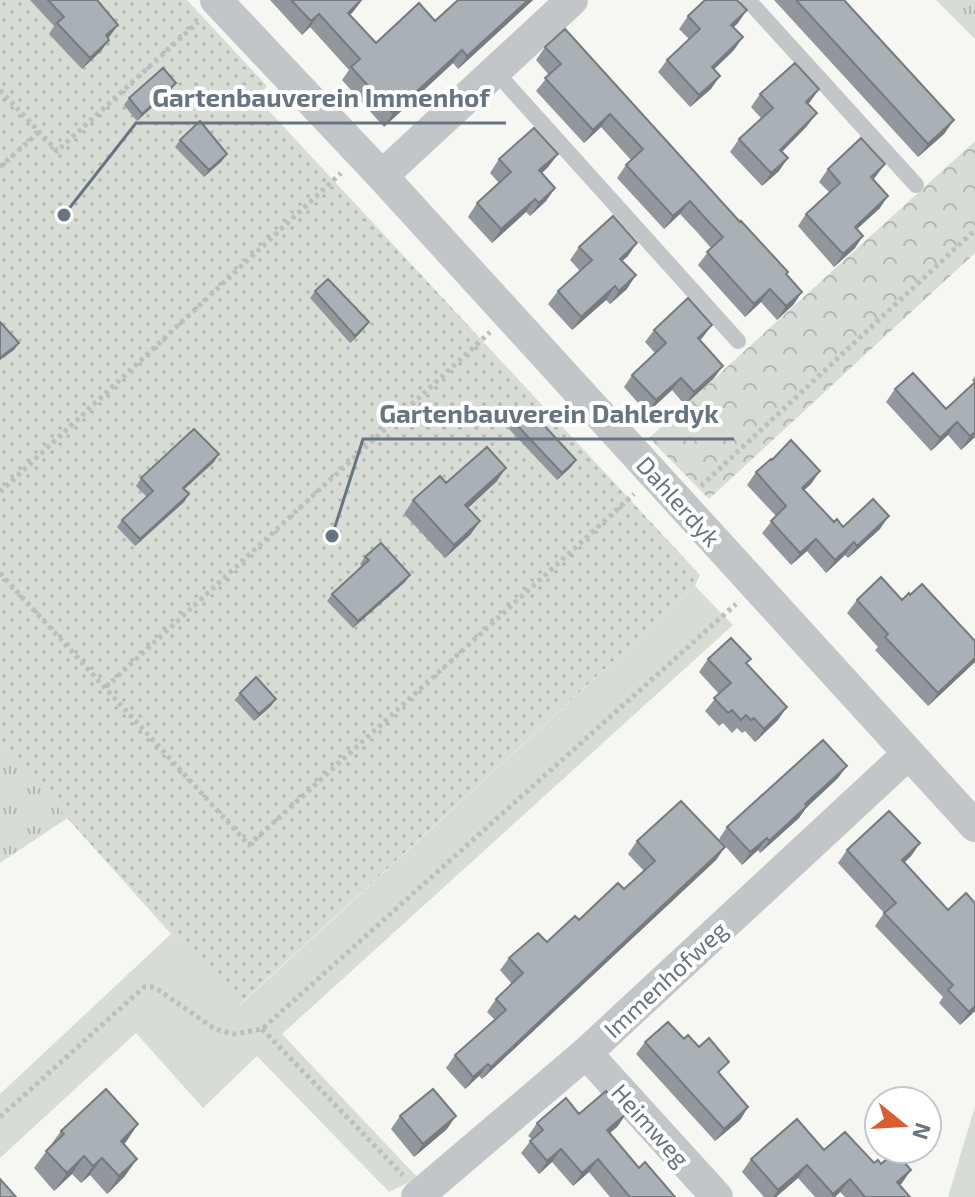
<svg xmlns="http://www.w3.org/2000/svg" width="975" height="1197" viewBox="0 0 975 1197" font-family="'Exo 2',sans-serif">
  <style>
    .grass { fill: url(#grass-tufts) }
    .forest { fill: url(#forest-crowns) }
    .park { fill: #d7ddd4 }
    .garden { fill: url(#garden-dots) }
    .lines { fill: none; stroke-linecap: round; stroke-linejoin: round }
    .path { stroke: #bcbec0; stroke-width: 5; stroke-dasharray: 4 4; stroke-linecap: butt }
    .lane { stroke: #c2c6c9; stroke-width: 16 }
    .street { stroke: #c2c6c9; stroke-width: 32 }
    .wall { fill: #91979d }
    .shaded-wall { fill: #767b7f }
    .building { fill: #a9b0b6; stroke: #767b7f; stroke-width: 2 }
    .labels { text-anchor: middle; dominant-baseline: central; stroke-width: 8; stroke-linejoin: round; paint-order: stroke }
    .street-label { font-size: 24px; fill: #677583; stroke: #fff }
    .leader { fill: none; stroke: #677583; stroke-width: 3 }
    .callout-dot { fill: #677583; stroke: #fff; stroke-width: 3 }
    .callout-label { font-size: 26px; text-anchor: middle; font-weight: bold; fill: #677583; stroke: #fff; stroke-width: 8; stroke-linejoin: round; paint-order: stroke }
  </style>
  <defs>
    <pattern id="grass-tufts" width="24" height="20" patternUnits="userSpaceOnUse" patternTransform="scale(2)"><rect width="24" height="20" fill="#d7ddd4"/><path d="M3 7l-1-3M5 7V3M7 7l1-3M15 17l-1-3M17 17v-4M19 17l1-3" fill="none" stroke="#b2b8b1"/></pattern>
    <pattern id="forest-crowns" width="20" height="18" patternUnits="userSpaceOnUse" patternTransform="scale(2)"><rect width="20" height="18" fill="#d7ddd4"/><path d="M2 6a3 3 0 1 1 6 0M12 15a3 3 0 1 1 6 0" fill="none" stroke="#b2b8b1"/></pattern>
    <pattern id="garden-dots" width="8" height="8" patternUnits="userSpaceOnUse" patternTransform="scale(2)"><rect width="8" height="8" fill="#d7ddd4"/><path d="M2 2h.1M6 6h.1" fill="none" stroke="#b2b8b1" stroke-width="1.8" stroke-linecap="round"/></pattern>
  </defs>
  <rect width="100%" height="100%" fill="#f6f6f3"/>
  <!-- grass -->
  <path class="grass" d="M 936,0 L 975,0 L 975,39 Z
    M 0,743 L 69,817 L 0,863 Z"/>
  <!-- forest -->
  <path class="forest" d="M 975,141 L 975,253 L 709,499 L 649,438 Z"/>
  <!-- park -->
  <path class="park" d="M 695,586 L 733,625 L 282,1034 L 418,1178 L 389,1192 L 257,1056 L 203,1108 L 136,1033 L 0,1158 L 0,1094 L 171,934 L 240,1005 Z
    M 975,1106 L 975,1197 L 948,1197 Z"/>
  <!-- garden -->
  <path class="garden" d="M 0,0 L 187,0 L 267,86 L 257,98 L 700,575 L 695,586 L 239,1005 L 171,934 L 0,743 Z"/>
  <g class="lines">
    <!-- path -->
    <path class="path" d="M 0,90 L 57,151 L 198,22
      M 0,167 L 39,132
      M 701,486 L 975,230
      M 0,492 L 341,173
      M 0,573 L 249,845 L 634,494
      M 106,687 L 490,332
      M 262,1029 L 403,1175
      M 0,1117 L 144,987 L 154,987 L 215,1029 L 234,1034 L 262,1029 L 736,604"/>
    <!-- lane -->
    <path class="lane" d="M 748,0 L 916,185
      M 495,71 L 738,341"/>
    <!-- street -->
    <path class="street" d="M 216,0 L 382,176 L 975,826
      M 382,176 L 572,0
      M 586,1053 L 717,1197
      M 417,1197 L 586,1053 L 907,755"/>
  </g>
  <!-- wall -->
  <path class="wall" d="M 30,0 L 97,0 L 110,36 L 101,51 L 82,69 L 49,34 L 54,26 Z
    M 270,0 L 362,0 L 350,15 L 376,43 L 435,21 L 533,0 L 458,69 L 453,63 L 384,127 L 342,80 L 349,70 L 310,27 L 302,35 Z
    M 774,0 L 844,0 L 954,120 L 944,134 L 918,157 Z
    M 688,16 L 738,23 L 734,27 L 734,50 L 714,69 L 711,89 L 690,107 L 658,72 L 667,60 L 689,39 L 679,29 Z
    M 545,47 L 787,275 L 802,292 L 793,305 L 777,320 L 761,302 L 745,317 L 698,265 L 711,248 L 697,232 L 680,214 L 664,229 L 617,178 L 626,165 L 631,160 L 601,127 L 584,143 L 536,91 L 549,75 L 536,60 Z
    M 176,83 L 171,90 L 137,121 L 124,105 L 129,98 Z
    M 819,89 L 808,104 L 807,126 L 782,152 L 779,171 L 762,186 L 730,152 L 739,139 L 761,118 L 751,107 L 760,94 Z
    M 180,140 L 222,161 L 204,177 L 175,147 Z
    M 558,154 L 548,167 L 542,173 L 555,188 L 546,201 L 530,216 L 526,212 L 492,243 L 468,217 L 477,203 L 499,183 L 490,173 L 499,159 Z
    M 885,164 L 873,180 L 880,208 L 857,229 L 855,248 L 834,267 L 798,226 L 806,214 L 830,193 L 819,182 L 828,169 Z
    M 579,247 L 628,256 L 622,261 L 627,289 L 610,304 L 606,300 L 572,330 L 548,304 L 558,291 L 580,271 L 570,260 Z
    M 315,291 L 369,322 L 364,329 L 350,343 L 310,298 Z
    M 654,330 L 703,337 L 700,340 L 714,378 L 685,405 L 672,390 L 647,413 L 624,387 L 632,375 L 655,353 L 645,342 Z
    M 975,376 L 975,437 L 961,450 L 948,435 L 931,451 L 886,402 L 895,389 L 946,409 L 974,383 L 972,380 Z
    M 514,422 L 576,460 L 571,467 L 557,480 L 509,429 Z
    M 214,462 L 184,489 L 189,494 L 184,502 L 135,546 L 117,527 L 122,520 L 147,497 L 136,486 L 141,478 Z
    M 756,472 L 811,484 L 804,490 L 834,522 L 843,527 L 880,529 L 848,558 L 845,555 L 826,573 L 807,551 L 791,565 L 762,533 L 776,516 L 747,485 Z
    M 497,481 L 468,508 L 480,521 L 470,535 L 445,558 L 404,514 L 413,500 L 446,483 Z
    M 365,557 L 405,582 L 353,628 L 327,601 L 332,594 L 362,566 L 360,564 Z
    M 857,600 L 902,600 L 975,641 L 975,662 L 928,706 L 875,650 L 878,647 L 847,613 Z
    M 708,659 L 747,664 L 778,720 L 755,742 L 745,731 L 742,733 L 737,728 L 732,733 L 723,723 L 719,726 L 705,711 L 719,694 L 699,672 Z
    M 240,693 L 271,706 L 254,721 L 235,700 Z
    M 838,778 L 806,808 L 799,818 L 760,853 L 758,850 L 742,865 L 719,839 L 727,827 Z
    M 637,841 L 725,847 L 716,860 L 482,1079 L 479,1076 L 465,1089 L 446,1068 L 455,1055 L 495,1020 L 487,1012 L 496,999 L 512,984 L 500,970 L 509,958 L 547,942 L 624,889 L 644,871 L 628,854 Z
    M 920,843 L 911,856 L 905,862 L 948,910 L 975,903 L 975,1011 L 960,1025 L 939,1003 L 943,997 L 875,926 L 884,913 L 838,863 L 847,850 Z
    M 684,1039 L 720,1075 L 748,1107 L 740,1120 L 715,1141 L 636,1054 L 645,1042 Z
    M 579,1114 L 626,1114 L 617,1127 L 610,1133 L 639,1168 L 675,1197 L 610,1197 L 589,1172 L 573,1186 L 552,1162 L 539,1174 L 521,1153 L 532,1139 L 528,1136 L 537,1123 Z
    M 400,1116 L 447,1129 L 414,1157 L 391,1129 Z
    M 138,1124 L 124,1144 L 125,1176 L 107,1194 L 90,1175 L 81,1183 L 72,1174 L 54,1191 L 34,1168 L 61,1131 Z
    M 824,1150 L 874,1163 L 902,1183 L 899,1185 L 910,1197 L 845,1197 L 840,1192 L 835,1197 L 815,1197 L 798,1178 L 776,1197 L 764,1197 L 742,1172 L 751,1159 Z"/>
  <!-- shaded-wall -->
  <path class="shaded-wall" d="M 362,0 L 353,12 L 338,26 L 348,13 Z
    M 528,0 L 533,0 L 458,69 L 467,56 Z
    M 747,10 L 738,23 L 722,37 L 731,25 Z
    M 319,14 L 310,27 L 302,35 L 311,21 Z
    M 118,25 L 110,36 L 98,47 L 106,35 Z
    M 743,37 L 734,50 L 703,80 L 712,67 Z
    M 109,40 L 101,51 L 82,69 L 90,58 Z
    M 462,50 L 453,63 L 384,127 L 393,113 Z
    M 720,76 L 711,89 L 690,107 L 699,95 Z
    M 176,83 L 171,90 L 137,121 L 142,114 Z
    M 819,89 L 810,102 L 797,115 L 806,102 Z
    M 817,113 L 807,126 L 771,163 L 780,150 Z
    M 610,114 L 601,127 L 584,143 L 593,130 Z
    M 954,120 L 944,134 L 918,157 L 928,144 Z
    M 227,154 L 222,161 L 204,177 L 209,170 Z
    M 558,154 L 548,167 L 530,184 L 539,170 Z
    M 788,158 L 779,171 L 762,186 L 771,173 Z
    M 885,164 L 876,176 L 863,190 L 871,177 Z
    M 555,188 L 546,201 L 530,216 L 539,203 Z
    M 888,196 L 880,208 L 846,239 L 855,227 Z
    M 535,199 L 526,212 L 492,243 L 501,229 Z
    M 690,201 L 680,214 L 664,229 L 673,216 Z
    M 863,236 L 855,248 L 834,267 L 843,254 Z
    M 637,243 L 628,256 L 610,272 L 620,259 Z
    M 636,275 L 627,289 L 610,304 L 619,291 Z
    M 615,286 L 606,300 L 572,330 L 581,317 Z
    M 770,289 L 761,302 L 745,317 L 754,304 Z
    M 802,292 L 793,305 L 777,320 L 786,306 Z
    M 369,322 L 364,329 L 350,343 L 355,336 Z
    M 712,325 L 703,337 L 689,350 L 698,338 Z
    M 19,343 L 14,350 L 0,360 L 0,358 Z
    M 723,366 L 714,378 L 685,405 L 694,392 Z
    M 681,378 L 672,390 L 647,413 L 656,400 Z
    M 957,422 L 948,435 L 931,451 L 940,438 Z
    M 975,432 L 975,437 L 961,450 L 970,436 Z
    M 219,454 L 214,462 L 178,495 L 183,488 Z
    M 576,460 L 571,467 L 557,480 L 562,473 Z
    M 506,468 L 497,481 L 456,519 L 465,505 Z
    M 820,471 L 811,484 L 793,500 L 802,488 Z
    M 189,494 L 184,502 L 135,546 L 140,539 Z
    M 889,516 L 880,529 L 848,558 L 857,546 Z
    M 480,521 L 470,535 L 445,558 L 454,545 Z
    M 816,539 L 807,551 L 791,565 L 800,553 Z
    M 854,542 L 845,555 L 826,573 L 835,560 Z
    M 410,575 L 405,582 L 353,628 L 358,621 Z
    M 975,658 L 975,662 L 928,706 L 938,693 Z
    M 276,699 L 271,706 L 254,721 L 259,714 Z
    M 787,707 L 778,720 L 755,742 L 764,729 Z
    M 847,766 L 838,778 L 806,808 L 799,818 L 760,853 L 769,841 L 805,804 Z
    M 767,838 L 758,850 L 742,865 L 750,852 Z
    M 920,843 L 911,856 L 893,873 L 902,860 Z
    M 725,847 L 716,860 L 482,1079 L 491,1067 Z
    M 975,1006 L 975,1011 L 960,1025 L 969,1012 Z
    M 488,1064 L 479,1076 L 465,1089 L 473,1077 Z
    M 748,1107 L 740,1120 L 715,1141 L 724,1129 Z
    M 626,1114 L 617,1127 L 599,1142 L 607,1130 Z
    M 456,1116 L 447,1129 L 414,1157 L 423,1144 Z
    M 138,1124 L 126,1142 L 109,1158 L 121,1141 Z
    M 561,1149 L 552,1162 L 539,1174 L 547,1161 Z
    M 84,1156 L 72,1174 L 54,1191 L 67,1173 Z
    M 102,1158 L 90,1175 L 81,1183 L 93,1166 Z
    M 137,1159 L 125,1176 L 107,1194 L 119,1176 Z
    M 598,1159 L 589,1172 L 573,1186 L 582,1173 Z
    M 807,1165 L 798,1178 L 776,1197 L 773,1197 L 778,1190 Z
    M 911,1170 L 902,1183 L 887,1195 L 897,1182 Z
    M 850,1179 L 840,1192 L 835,1197 L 831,1197 Z"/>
  <!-- building -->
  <path class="building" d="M 48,0 L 97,0 L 118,25 L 106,35 L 109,40 L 90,58 L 57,23 L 64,17 Z
    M 291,0 L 361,0 L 348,13 L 376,43 L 419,3 L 435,21 L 458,0 L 528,0 L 467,56 L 462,50 L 393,113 L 351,67 L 360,59 L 319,14 L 311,21 Z
    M 705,0 L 737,0 L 747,10 L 731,25 L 743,37 L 712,67 L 720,76 L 699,95 L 667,60 L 700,29 L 688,16 Z
    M 796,0 L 844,0 L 954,120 L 928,144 Z
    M 565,29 L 740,222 L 741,221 L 788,272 L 786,274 L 802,292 L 786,306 L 770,289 L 754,304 L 707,252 L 723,237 L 706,219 L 690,201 L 673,216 L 626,165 L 643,149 L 610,114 L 593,130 L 545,78 L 561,64 L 545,47 Z
    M 795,63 L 819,89 L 806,102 L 817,113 L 780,150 L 788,158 L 771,173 L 739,139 L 773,108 L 760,94 Z
    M 163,68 L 176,83 L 142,114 L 129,98 Z
    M 200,121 L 227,154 L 209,170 L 180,140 Z
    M 534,128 L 558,154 L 539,170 L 555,188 L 539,203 L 535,199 L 501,229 L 477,203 L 511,172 L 499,159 Z
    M 861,138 L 885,164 L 871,177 L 888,196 L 855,227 L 863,236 L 843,254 L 806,214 L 840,183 L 828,169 Z
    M 613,216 L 637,243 L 620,259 L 636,275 L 619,291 L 615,286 L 581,317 L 558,291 L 592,260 L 579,247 Z
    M 328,279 L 369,322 L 355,336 L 315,291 Z
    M 688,298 L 712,325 L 698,338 L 723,366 L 694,392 L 681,378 L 656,400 L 632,375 L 666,343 L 654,330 Z
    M 0,322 L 19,343 L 0,358 Z
    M 913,373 L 946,409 L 975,382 L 975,432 L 970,436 L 957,422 L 940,438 L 895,389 Z
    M 529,409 L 576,460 L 562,473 L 514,422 Z
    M 194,429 L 219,454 L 183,488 L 189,494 L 140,539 L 122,520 L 153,491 L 141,478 Z
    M 791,440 L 820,471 L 802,488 L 834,522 L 837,519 L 843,527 L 873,499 L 889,516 L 857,546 L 854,542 L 835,560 L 816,539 L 800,553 L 771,521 L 786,506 L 756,472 L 771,459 L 772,460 Z
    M 487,447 L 506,468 L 465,505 L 480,521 L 454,545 L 413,500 L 440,476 L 446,483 Z
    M 381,543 L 410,575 L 358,621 L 332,594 L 369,560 L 365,557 Z
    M 881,577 L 902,600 L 909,593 L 910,595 L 922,584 L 975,641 L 975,658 L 938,693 L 885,637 L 888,634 L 857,600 Z
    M 731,638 L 751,659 L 746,663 L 787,707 L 764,729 L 754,718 L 751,720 L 746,715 L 741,720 L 732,710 L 728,713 L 714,698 L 731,683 L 708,659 Z
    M 256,677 L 276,699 L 259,714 L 240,693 Z
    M 823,740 L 847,766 L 805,804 L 807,806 L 769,841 L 767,838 L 750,852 L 727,827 Z
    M 681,801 L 725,847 L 491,1067 L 488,1064 L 473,1077 L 455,1055 L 506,1010 L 496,999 L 523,973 L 509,958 L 538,933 L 547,942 L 575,916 L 579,920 L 618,883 L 624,889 L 655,861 L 637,841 Z
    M 889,811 L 920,843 L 902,860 L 948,910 L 966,893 L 975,903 L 975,1006 L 969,1012 L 948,990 L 953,985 L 884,913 L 896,903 L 847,850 Z
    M 668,1022 L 684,1039 L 688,1035 L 699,1047 L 709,1038 L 729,1062 L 718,1072 L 748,1107 L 724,1129 L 645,1042 Z
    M 106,1089 L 138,1124 L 121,1141 L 137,1159 L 119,1176 L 102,1158 L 93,1166 L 84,1156 L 67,1173 L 46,1151 L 64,1134 L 61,1131 Z
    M 433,1089 L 456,1116 L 423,1144 L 400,1116 Z
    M 606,1091 L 626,1114 L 607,1130 L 639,1168 L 645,1162 L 675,1197 L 630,1197 L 598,1159 L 582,1173 L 561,1149 L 547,1161 L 530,1141 L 543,1130 L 537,1123 L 566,1098 L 579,1114 Z
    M 797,1119 L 824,1150 L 845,1132 L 874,1163 L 878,1160 L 881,1164 L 895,1152 L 911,1170 L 897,1182 L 910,1197 L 865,1197 L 850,1179 L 833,1194 L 807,1165 L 778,1190 L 751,1159 Z
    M 0,1179 L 16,1197 L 0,1197 Z"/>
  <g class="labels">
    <!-- street labels -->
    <g class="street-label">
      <text transform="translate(679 501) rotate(48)">Dahlerdyk</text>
      <text transform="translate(665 979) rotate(-43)">Immenhofweg</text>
      <text transform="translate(651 1125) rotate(48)">Heimweg</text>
    </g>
  </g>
  <!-- callouts -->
  <path class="leader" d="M64 215L136 123H506M332 536L363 439H734"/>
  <g class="callout-dot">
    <circle cx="64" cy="215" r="8"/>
    <circle cx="332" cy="536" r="8"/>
  </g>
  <g class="callout-label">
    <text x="321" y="107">Gartenbauverein Immenhof</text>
    <text x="549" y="423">Gartenbauverein Dahlerdyk</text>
  </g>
  <!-- north arrow -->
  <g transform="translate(903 1125) rotate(108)"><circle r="38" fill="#ffffff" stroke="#c2c8cd" stroke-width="2"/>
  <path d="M0-6L14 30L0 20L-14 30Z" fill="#db5c2e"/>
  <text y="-12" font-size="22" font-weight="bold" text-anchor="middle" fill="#677583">N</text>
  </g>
</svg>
